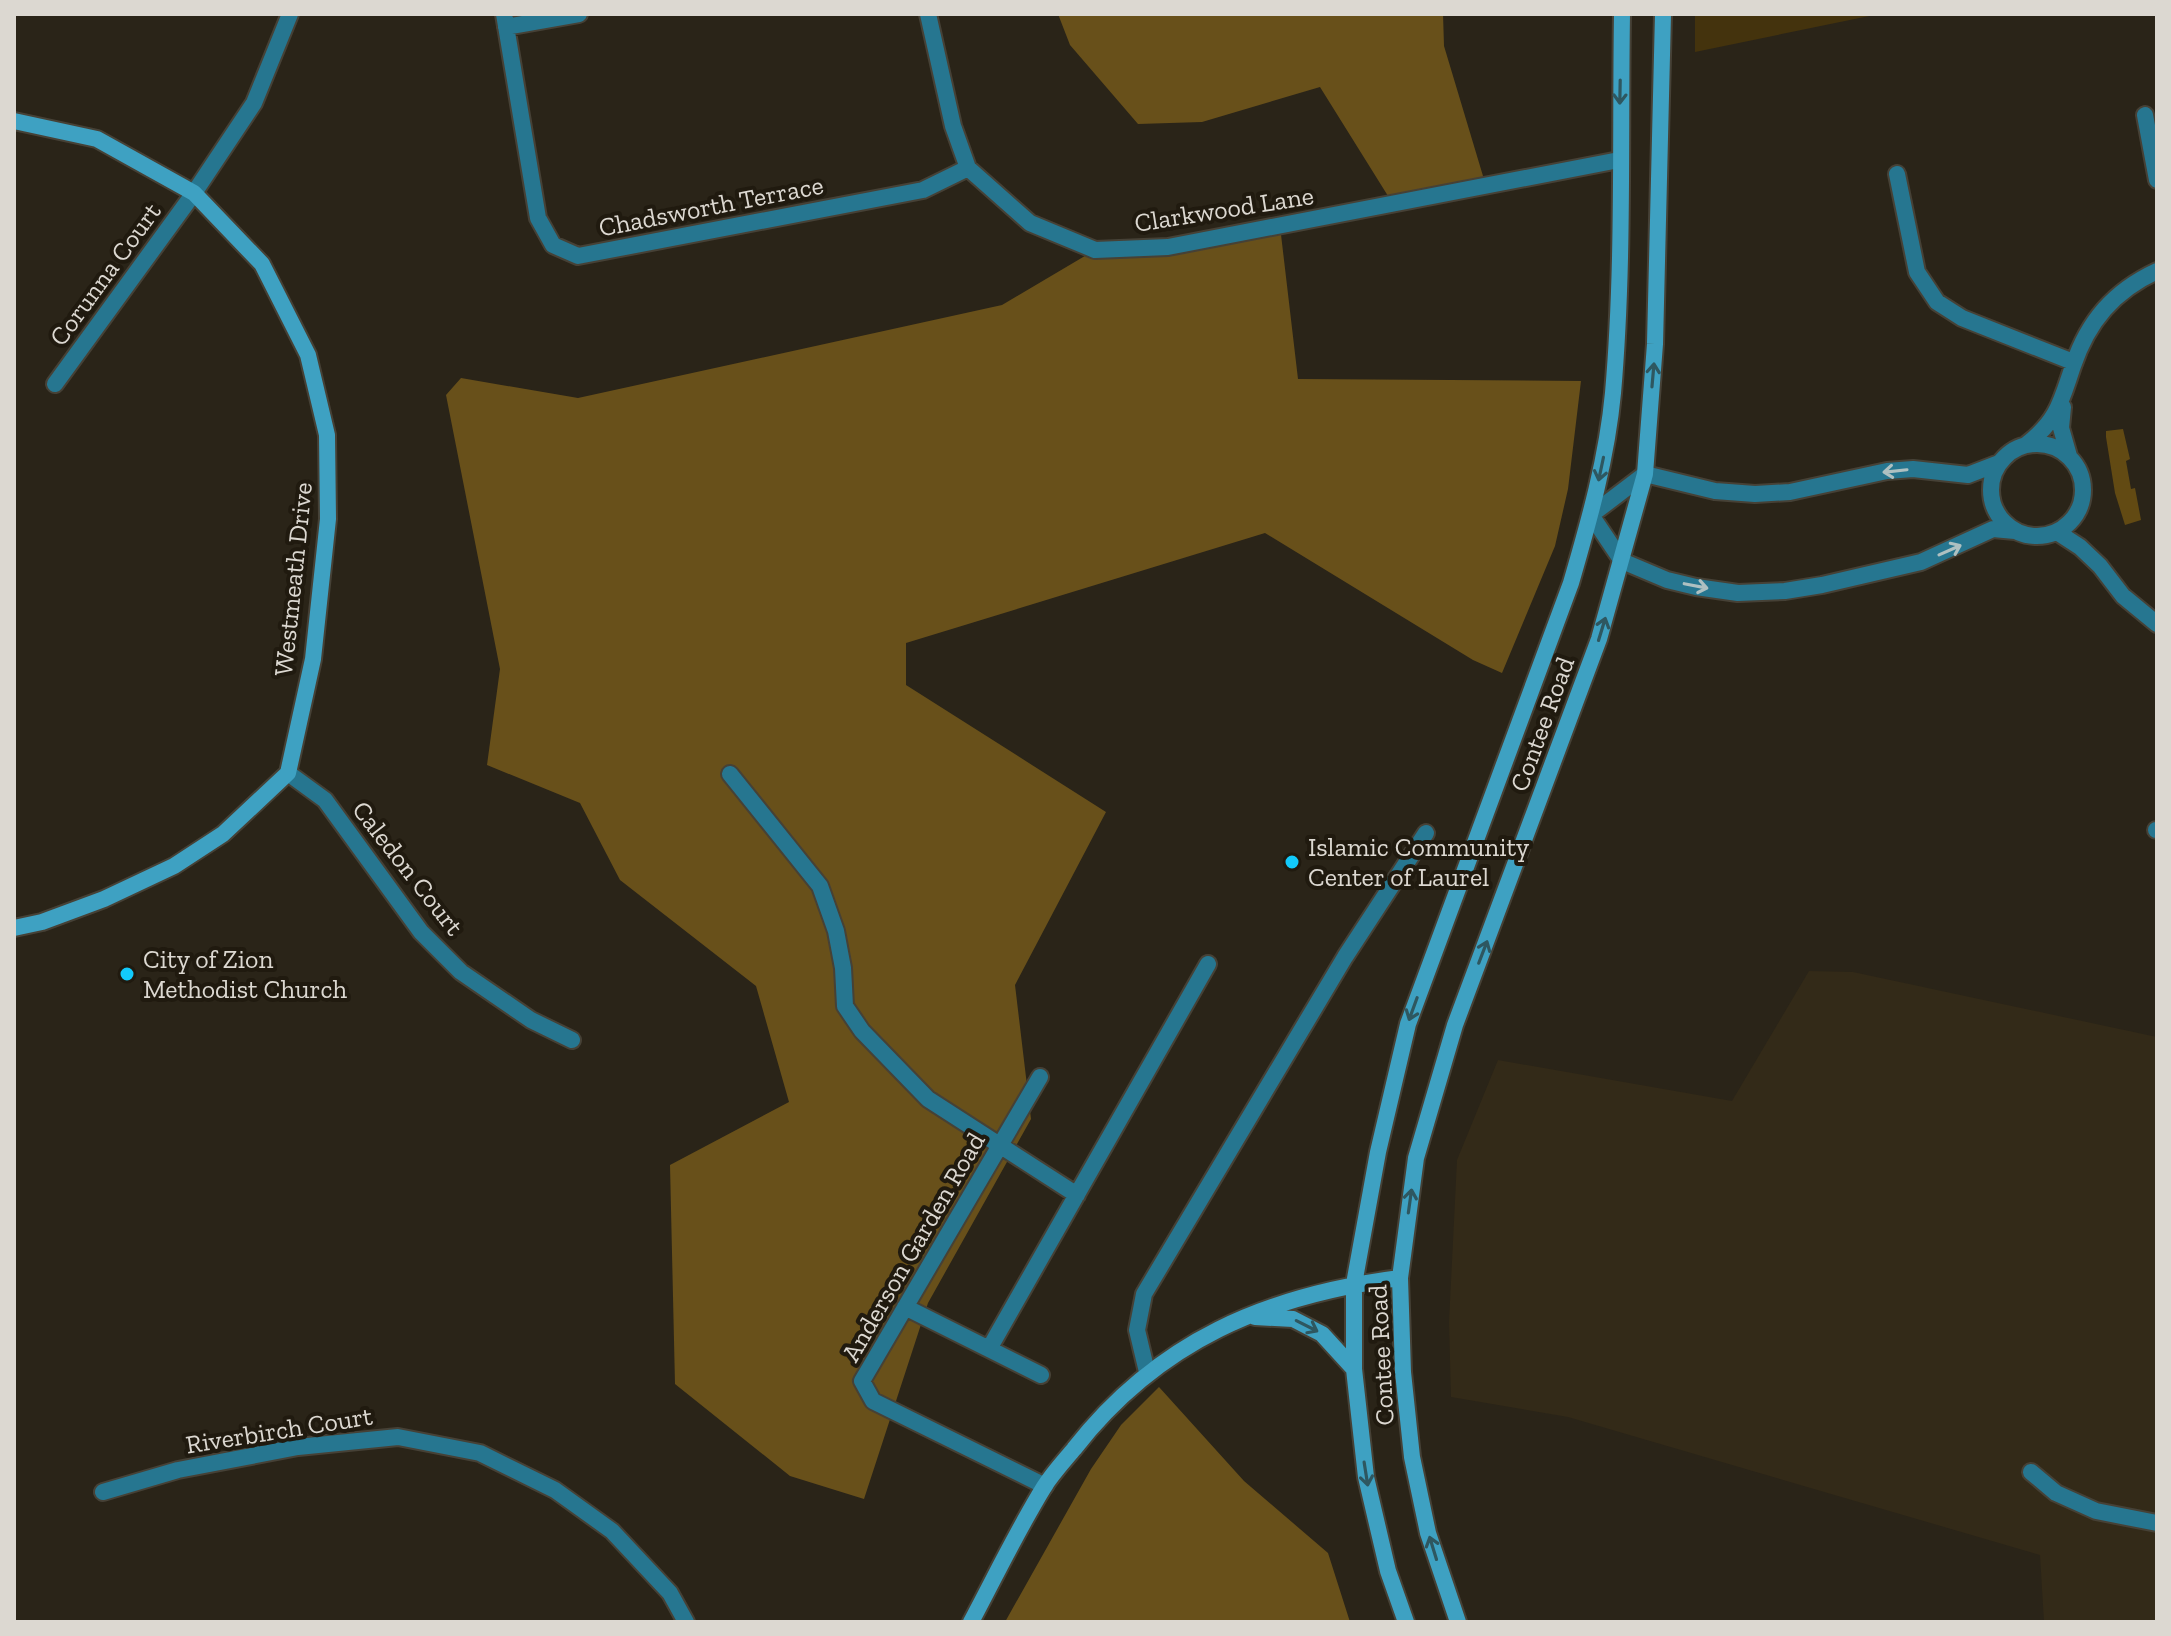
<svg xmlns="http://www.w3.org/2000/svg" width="2171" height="1636" viewBox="0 0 2171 1636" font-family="'Zilla Slab',serif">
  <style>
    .built { fill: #332a18 }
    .green { fill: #44330d }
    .forest { fill: #68501a }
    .water { fill: #624a13 }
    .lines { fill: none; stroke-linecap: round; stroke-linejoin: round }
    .street-casing { stroke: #464136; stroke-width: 20 }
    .secondary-casing { stroke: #464136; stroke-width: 20 }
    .street { stroke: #267690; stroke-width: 16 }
    .secondary { stroke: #3ea1c2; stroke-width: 16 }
    .oneway { stroke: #2e5760 }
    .oneway2 { stroke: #aec0c1 }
    .poi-dot { fill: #12cafb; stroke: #201a0f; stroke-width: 3 }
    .labels { text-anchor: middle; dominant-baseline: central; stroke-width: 8; stroke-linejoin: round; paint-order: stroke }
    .street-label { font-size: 26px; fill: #dcd8d1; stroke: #201a0f }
    .poi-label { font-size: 26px; fill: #dcd8d1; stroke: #201a0f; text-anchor: start }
  </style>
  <rect width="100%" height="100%" fill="#2a2418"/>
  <!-- built -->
  <path class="built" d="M 1809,971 L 1853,972 L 2157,1037 L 2157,1622 L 2044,1622 L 2040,1555 L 1568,1417 L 1451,1397 L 1449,1322 L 1457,1160 L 1498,1060 L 1732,1101 Z"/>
  <!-- green -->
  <path class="green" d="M 1695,14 L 1879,14 L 1695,52 Z"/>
  <!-- forest -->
  <path class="forest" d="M 1058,14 L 1443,14 L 1444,46 L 1486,186 L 1393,204 L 1320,87 L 1202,122 L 1138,124 L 1070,45 Z
    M 1280,226 L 1298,379 L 1581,381 L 1568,489 L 1555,546 L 1502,673 L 1473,660 L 1265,533 L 906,643 L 906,685 L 1106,812 L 1015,985 L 1031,1119 L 928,1303 L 864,1499 L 790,1476 L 675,1384 L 670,1165 L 789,1102 L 756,986 L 620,880 L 580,803 L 487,765 L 500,669 L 446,395 L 461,378 L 578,398 L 1002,305 L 1095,250 Z
    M 1159,1387 L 1244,1481 L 1328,1553 L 1350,1622 L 1005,1622 L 1091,1469 L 1121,1425 Z"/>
  <!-- water -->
  <path class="water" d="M 2123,429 L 2130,459 L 2126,461 L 2131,489 L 2135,488 L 2141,520 L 2125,525 L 2115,493 L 2106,437 L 2106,431 Z"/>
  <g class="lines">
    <!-- street casing -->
    <g class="street-casing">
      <path id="street" d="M 504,14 L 538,218 L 553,245 L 578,256 L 923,190 L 968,168
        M 928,14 L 953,126 L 968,168 L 1030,223 L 1095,250 L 1168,247 L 1619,160
        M 506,27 L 579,14
        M 2145,115 L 2157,180
        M 1897,174 L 1917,272 L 1937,302 L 1962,318 L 2073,362
        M 55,384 L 194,193 L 254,103 L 290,14
        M 2063,407 L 2061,428 L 2069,456
        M1991 490a46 46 0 1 1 92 0a46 46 0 1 1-92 0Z
        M 2027,444 C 2058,420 2061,401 2073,366 C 2088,321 2114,291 2157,271
        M 1999,463 L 1968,475 L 1913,469 L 1887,471 L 1790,492 L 1755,494 L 1715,491 L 1645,474 L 1591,515 L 1622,561 L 1667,580 L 1696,587 L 1738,593 L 1785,591 L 1822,585 L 1921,562 L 1993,529 L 2015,531
        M 2057,532 L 2080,547 L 2100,566 L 2123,596 L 2157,624
        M 288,773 L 325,800 L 421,932 L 461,972 L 531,1020 L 572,1040
        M 730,774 L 820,886 L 836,931 L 843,968 L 845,1006 L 862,1031 L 928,1099 L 1077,1195
        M 2156,830 L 2157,830
        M 1040,1077 L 862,1381 L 873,1401 L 1045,1486
        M 905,1307 L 1041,1375
        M 989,1349 L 1208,964
        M 1147,1372 L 1137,1330 L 1144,1294 L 1345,957 L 1426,833
        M 2031,1472 L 2056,1493 L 2096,1511 L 2157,1523
        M 103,1492 L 178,1470 L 298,1447 L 398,1437 L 480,1453 L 555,1490 L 612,1531 L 670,1593 L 686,1622"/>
    </g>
    <!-- secondary casing -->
    <g class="secondary-casing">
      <path id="secondary" d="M 14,121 L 97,139 L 194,193 L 262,264 L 308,355 L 327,435 L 328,519 L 313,659 L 288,773 L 223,834 L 174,866 L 104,899 L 42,922 L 14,928
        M 1255,1317 L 1293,1319 L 1322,1334 L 1354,1369
        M 971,1622 C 995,1577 1017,1531 1044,1487 C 1052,1474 1064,1461 1074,1449 C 1158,1341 1267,1295 1400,1278
        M 1406,1622 L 1388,1571 L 1366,1477 L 1354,1369 L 1354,1284 L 1378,1152 L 1408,1024 L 1571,583 C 1589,521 1607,458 1613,393 C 1624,267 1620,140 1622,14
        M 1458,1622 L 1428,1533 L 1412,1457 L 1403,1372 L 1400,1278 L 1416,1158 L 1455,1025 L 1599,639 L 1645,474 L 1655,344 L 1663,14"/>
    </g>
    <!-- street -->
    <use href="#street" class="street"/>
    <!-- secondary -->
    <use href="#secondary" class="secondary"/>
  </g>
  <!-- one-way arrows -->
  <defs><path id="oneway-shaft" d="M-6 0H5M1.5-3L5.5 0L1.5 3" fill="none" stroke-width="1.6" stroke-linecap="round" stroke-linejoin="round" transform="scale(2)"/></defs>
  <g class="oneway">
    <use href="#oneway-shaft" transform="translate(1620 92) rotate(91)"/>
    <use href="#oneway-shaft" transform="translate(1653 375) rotate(-85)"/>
    <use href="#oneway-shaft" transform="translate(1601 469) rotate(102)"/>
    <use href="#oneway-shaft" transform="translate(1602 629) rotate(-73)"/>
    <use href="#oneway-shaft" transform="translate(1483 952) rotate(-69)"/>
    <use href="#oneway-shaft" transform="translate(1413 1009) rotate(110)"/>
    <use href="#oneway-shaft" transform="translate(1410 1201) rotate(-82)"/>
    <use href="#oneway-shaft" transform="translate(1307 1326) rotate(27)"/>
    <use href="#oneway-shaft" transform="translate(1366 1474) rotate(81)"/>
    <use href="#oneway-shaft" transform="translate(1433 1548) rotate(-107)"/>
  </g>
  <g class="oneway2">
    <use href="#oneway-shaft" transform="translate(1895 471) rotate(174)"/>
    <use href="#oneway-shaft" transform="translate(1950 550) rotate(-24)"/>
    <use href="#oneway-shaft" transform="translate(1696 586) rotate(11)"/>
  </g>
  <!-- markers -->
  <g class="poi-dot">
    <circle cx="1292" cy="862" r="8"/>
    <circle cx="127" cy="974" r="8"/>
  </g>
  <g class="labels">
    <!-- street labels -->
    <g class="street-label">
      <text transform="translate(711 206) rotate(-11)">Chadsworth Terrace</text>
      <text transform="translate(1224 209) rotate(-9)">Clarkwood Lane</text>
      <text transform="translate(105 274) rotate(-54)">Corunna Court</text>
      <text transform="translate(293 579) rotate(-84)">Westmeath Drive</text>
      <text transform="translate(1542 724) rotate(-70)">Contee Road</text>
      <text transform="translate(408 868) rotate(52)">Caledon Court</text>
      <text transform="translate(913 1247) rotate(-60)">Anderson Garden Road</text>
      <text transform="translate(1381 1355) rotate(-93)">Contee Road</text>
      <text transform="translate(279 1430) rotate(-9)">Riverbirch Court</text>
    </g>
    <!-- poi labels -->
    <g class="poi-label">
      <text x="1308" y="847">Islamic Community<tspan x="1308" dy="30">Center of Laurel</tspan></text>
      <text x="143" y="959">City of Zion<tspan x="143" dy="30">Methodist Church</tspan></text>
    </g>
  </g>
  <!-- border -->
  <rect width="2171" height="1636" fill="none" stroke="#dcd8d1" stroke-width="32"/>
</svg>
